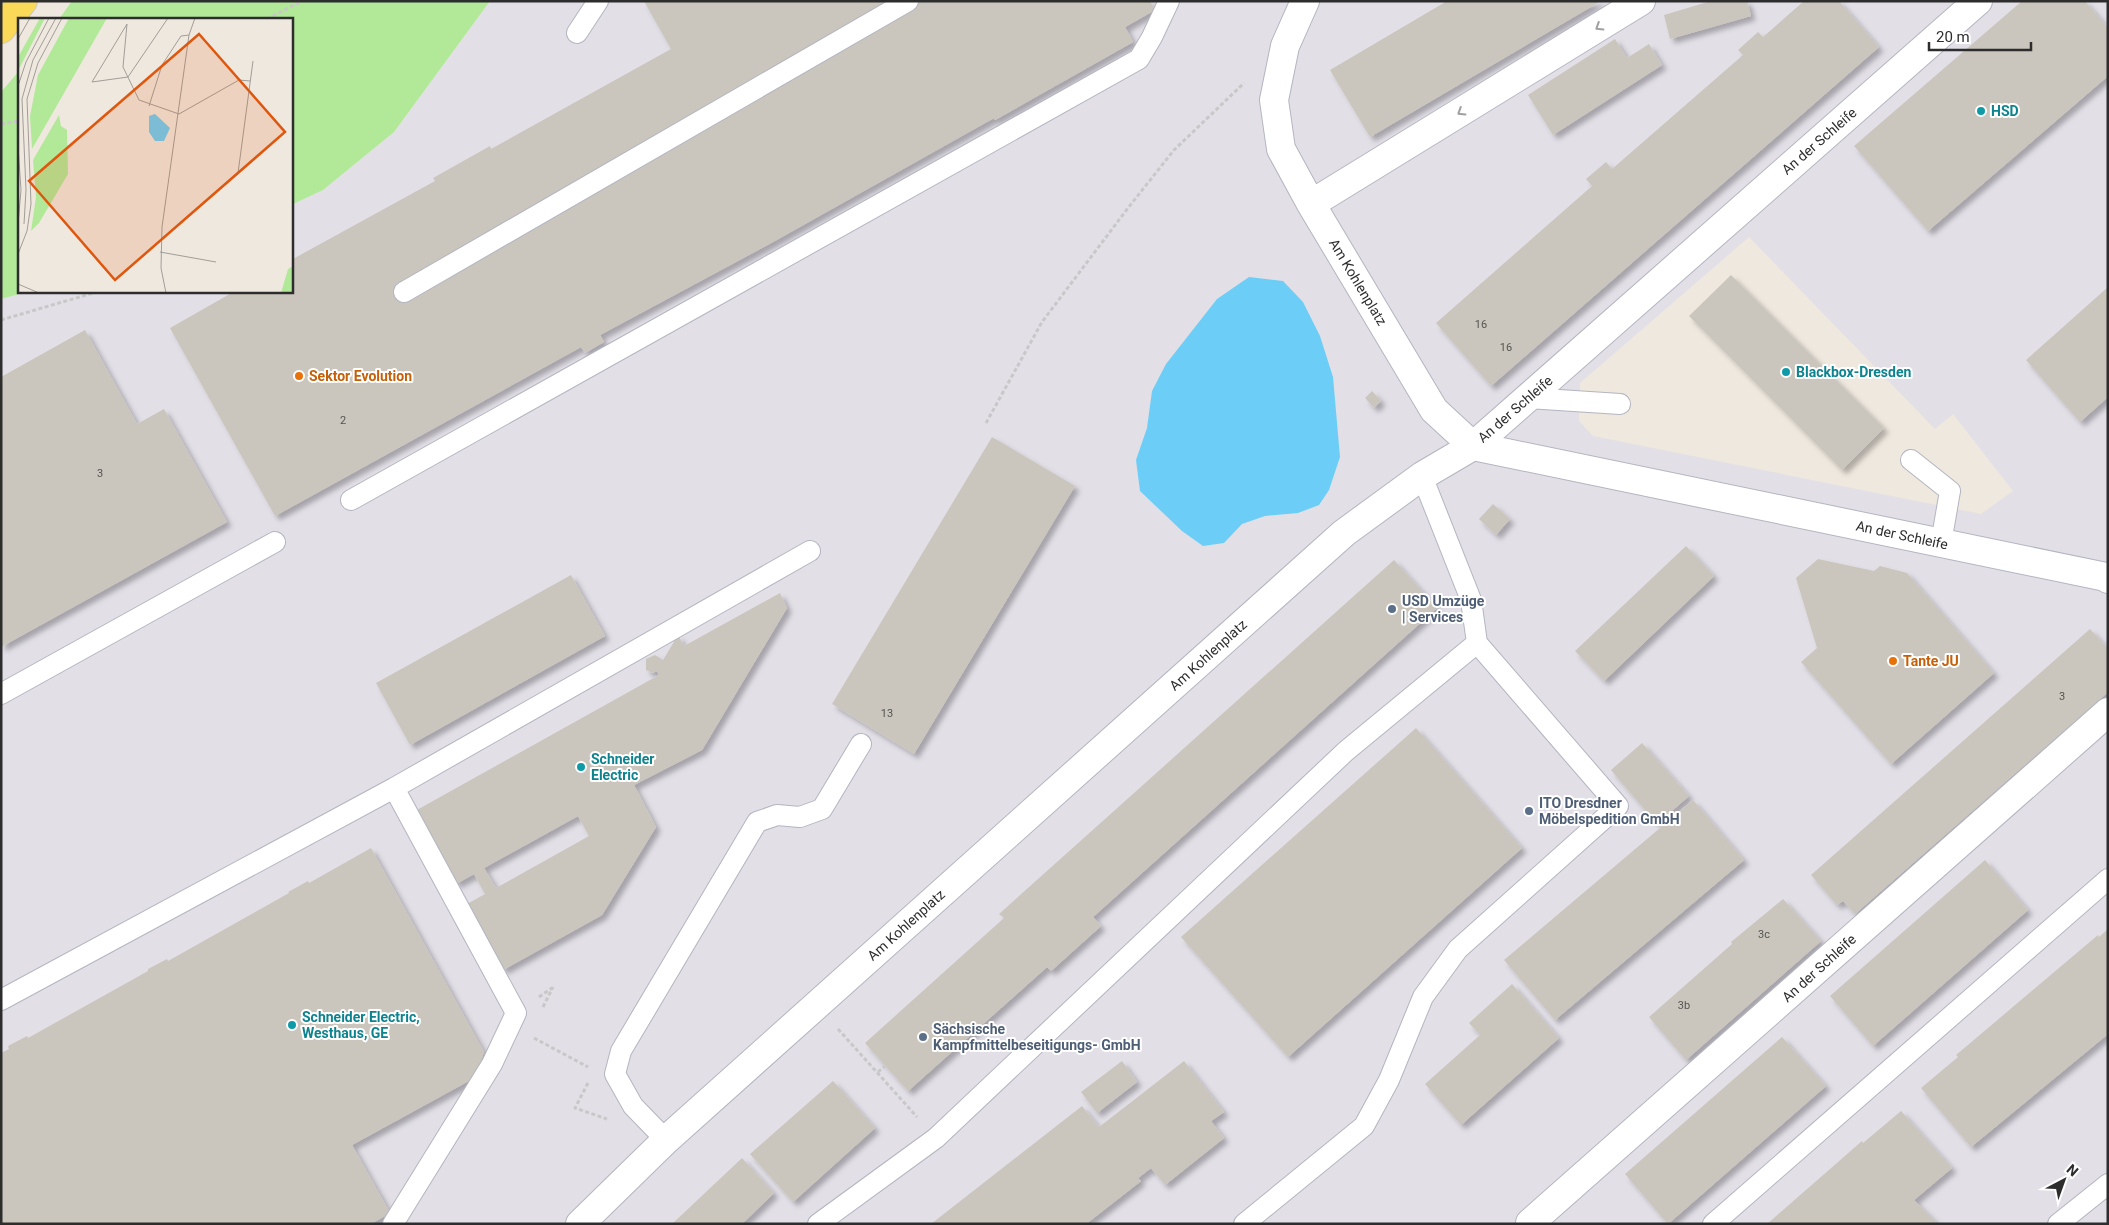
<svg xmlns="http://www.w3.org/2000/svg" width="2109" height="1225" viewBox="0 0 2109 1225" font-family="Roboto,sans-serif">
  <style>
    .industrial { fill: #e2dfe7; fill-rule: evenodd }
    .green { fill: #b1e998 }
    .water { fill: #6ccef7 }
    .building { fill: #cbc6bd; fill-rule: evenodd; filter: url(#shadow) }
    .lines { fill: none; stroke-linecap: round; stroke-linejoin: round }
    .lane-casing { stroke: #b3b5c1; stroke-width: 22 }
    .street-casing { stroke: #b3b5c1; stroke-width: 30 }
    .primary-casing { stroke: #c8c8c8; stroke-width: 30 }
    .path { stroke: #c8c8c8; stroke-width: 3; stroke-dasharray: 4 2.5; stroke-linecap: butt }
    .lane { stroke: #fff; stroke-width: 20 }
    .street { stroke: #fff; stroke-width: 28 }
    .primary { stroke: #fad959; stroke-width: 28 }
    .oneway { stroke: #a0a0a0 }
    .culture-dot { fill: #0f9aa8; stroke: #fff; stroke-width: 2 }
    .food-dot { fill: #e8710a; stroke: #fff; stroke-width: 2 }
    .service-dot { fill: #5c6f8a; stroke: #fff; stroke-width: 2 }
    .labels { text-anchor: middle; dominant-baseline: central; stroke-width: 4; stroke-linejoin: round; paint-order: stroke }
    .number-label { font-size: 11px; fill: #545351 }
    .culture-label { font-size: 14px; font-weight: bold; fill: #0d838f; stroke: #fff; text-anchor: start }
    .street-label { font-size: 14px; fill: #2d2d2d; stroke: #fff }
    .food-label { font-size: 14px; font-weight: bold; fill: #c56008; stroke: #fff; text-anchor: start }
    .service-label { font-size: 14px; font-weight: bold; fill: #4e5e75; stroke: #fff; text-anchor: start }
    .inset-road { fill: none; stroke: #a19d98; stroke-width: 1 }
    .view { fill: #df570e; fill-opacity: 0.15; stroke: #df570e; stroke-width: 2.5 }
    .inset-edge { fill: none; stroke: #2d2d2d; stroke-width: 2.5 }
  </style>
  <defs>
    <filter id="shadow"><feDropShadow dx="4.5" dy="4.5" stdDeviation="2.5" flood-color="#0004"/></filter>
  </defs>
  <rect width="100%" height="100%" fill="#efe8df"/>
  <!-- industrial -->
  <path class="industrial" d="M 490,1 L 2108,1 L 2108,1224 L 1,1224 L 1,299 L 30,291 L 291,291 L 291,205 L 323,190 L 394,132 ZM 1749,237 L 1935,429 L 1953,414 L 2013,491 L 1981,514 L 1593,436 L 1579,421 L 1580,383 Z"/>
  <!-- green -->
  <path class="green" d="M 72,1 L 490,1 L 394,132 L 323,190 L 291,205 L 291,19 L 59,19 Z
    M 19,71 L 19,291 L 30,291 L 1,299 L 1,92 Z"/>
  <!-- water -->
  <path class="water" d="M 1249,277 L 1283,281 L 1303,302 L 1320,336 L 1333,377 L 1340,457 L 1329,490 L 1319,505 L 1298,513 L 1265,516 L 1242,524 L 1224,543 L 1203,546 L 1182,531 L 1140,491 L 1136,460 L 1147,428 L 1152,391 L 1166,364 L 1217,299 Z"/>
  <!-- building -->
  <path class="building" d="M 644,1 L 1150,1 L 1155,10 L 1125,27 L 1133,42 L 995,120 L 994,118 L 773,242 L 600,335 L 604,342 L 585,353 L 581,347 L 275,516 L 170,328 L 235,291 L 291,291 L 291,260 L 435,181 L 433,178 L 490,146 L 491,149 L 671,49 Z
    M 1447,1 L 1601,1 L 1370,137 L 1330,70 Z
    M 1711,1 L 1747,1 L 1751,16 L 1670,39 L 1664,15 Z
    M 1804,1 L 1839,1 L 1879,47 L 1491,386 L 1436,323 L 1592,186 L 1586,179 L 1606,162 L 1612,169 L 1743,55 L 1738,50 L 1758,32 L 1763,37 Z
    M 2022,1 L 2085,1 L 2108,28 L 2108,76 L 1928,231 L 1854,146 Z
    M 1615,39 L 1627,58 L 1649,44 L 1662,65 L 1553,135 L 1528,95 Z
    M 1731,275 L 1884,428 L 1842,470 L 1689,316 Z
    M 2108,287 L 2108,397 L 2080,422 L 2026,360 Z
    M 85,330 L 137,424 L 164,409 L 227,522 L 1,647 L 1,377 Z
    M 1372,391 L 1381,401 L 1374,408 L 1365,398 Z
    M 992,437 L 1075,486 L 914,754 L 832,704 Z
    M 1493,504 L 1510,519 L 1496,535 L 1479,519 Z
    M 1686,546 L 1714,576 L 1604,681 L 1575,651 Z
    M 1818,559 L 1874,571 L 1880,566 L 1907,573 L 1994,673 L 1891,764 L 1801,662 L 1817,648 L 1796,578 Z
    M 1394,560 L 1437,608 L 1093,917 L 1101,926 L 1051,971 L 1047,967 L 908,1091 L 865,1043 L 1004,918 L 999,914 Z
    M 571,575 L 605,636 L 410,745 L 376,683 Z
    M 780,593 L 787,608 L 702,750 L 634,785 L 656,827 L 602,915 L 503,970 L 467,904 L 485,894 L 474,874 L 456,884 L 415,811 L 659,675 L 657,671 L 653,673 L 646,670 L 646,659 L 655,655 L 663,660 L 678,635 L 684,646 ZM 578,816 L 589,836 L 496,888 L 484,868 Z
    M 2090,629 L 2108,649 L 2108,692 L 1855,914 L 1843,901 L 1837,905 L 1811,875 Z
    M 1416,728 L 1522,848 L 1288,1057 L 1181,937 Z
    M 1642,743 L 1689,796 L 1657,824 L 1611,770 Z
    M 1693,800 L 1744,860 L 1555,1020 L 1504,960 Z
    M 371,848 L 484,1052 L 476,1077 L 352,1145 L 390,1213 L 371,1224 L 1,1224 L 1,1053 L 9,1049 L 8,1046 L 27,1036 L 28,1038 L 148,971 L 148,969 L 167,959 L 168,961 L 289,893 L 288,892 L 308,881 L 309,883 Z
    M 1985,860 L 2028,910 L 1873,1046 L 1830,996 Z
    M 1783,899 L 1821,941 L 1686,1060 L 1649,1017 L 1732,944 L 1731,942 Z
    M 2108,929 L 2108,1034 L 1971,1147 L 1921,1088 L 1958,1057 L 1956,1055 L 2098,935 L 2099,937 Z
    M 1512,984 L 1559,1038 L 1461,1125 L 1425,1084 L 1480,1035 L 1469,1023 Z
    M 1782,1037 L 1826,1086 L 1668,1224 L 1625,1174 Z
    M 1122,1061 L 1137,1082 L 1097,1113 L 1081,1092 Z
    M 1184,1061 L 1224,1112 L 1211,1121 L 1224,1138 L 1165,1185 L 1151,1168 L 1138,1178 L 1141,1181 L 1086,1224 L 931,1224 L 1082,1106 L 1099,1127 Z
    M 833,1081 L 875,1128 L 793,1202 L 750,1154 Z
    M 1901,1111 L 1952,1168 L 1914,1200 L 1936,1222 L 1934,1224 L 1767,1224 L 1862,1141 L 1863,1143 Z
    M 742,1158 L 774,1193 L 742,1224 L 672,1224 Z"/>
  <g class="lines">
    <!-- lane casing -->
    <g class="lane-casing">
      <path id="lane" d="M 577,33 L 598,1
        M 404,292 L 908,1
        M 1528,398 L 1620,404
        M 1911,460 L 1950,491 L 1941,543
        M 351,500 L 1139,59 L 1152,37 L 1169,1
        M 1,694 L 275,542
        M 1,1000 L 394,788 L 810,551
        M 666,1140 L 633,1106 L 615,1074 L 621,1051 L 757,822 L 777,815 L 800,817 L 822,809 L 861,744
        M 393,1224 L 492,1064 L 516,1013 L 394,788
        M 818,1224 L 936,1138 L 1346,751 L 1477,643
        M 1244,1224 L 1364,1126 L 1389,1080 L 1423,997 L 1458,949 L 1618,806 L 1477,643 L 1471,600 L 1422,476
        M 1713,1224 L 2108,879
        M 2058,1224 L 2108,1184"/>
    </g>
    <!-- street casing -->
    <g class="street-casing">
      <path id="street" d="M 1305,1 L 1285,46 L 1274,100 L 1281,149 L 1311,204 L 1434,410 L 1473,446
        M 1311,204 L 1641,1
        M 1473,446 L 2106,577 L 2108,579
        M 1530,1223 L 2108,712
        M 580,1224 L 666,1140 L 1344,533 L 1422,476 L 1473,446 L 1978,1"/>
    </g>
    <!-- primary casing -->
    <g class="primary-casing">
      <path id="primary" d="M 1,29 L 23,1"/>
    </g>
    <!-- path -->
    <path class="path" d="M 267,19 L 302,1
      M 1,124 L 19,121
      M 1,320 L 100,291
      M 986,423 L 1042,322 L 1128,208 L 1174,150 L 1244,83
      M 539,997 L 552,988
      M 543,1007 L 553,987
      M 838,1029 L 917,1117
      M 534,1038 L 588,1067
      M 878,1072 L 885,1066
      M 588,1083 L 575,1108 L 607,1119"/>
    <!-- lane -->
    <use href="#lane" class="lane"/>
    <!-- street -->
    <use href="#street" class="street"/>
    <!-- primary -->
    <use href="#primary" class="primary"/>
  </g>
  <!-- one-way arrows -->
  <defs><path id="oneway-chevron" d="M-2-3.5L2.5 0L-2 3.5" fill="none" stroke-width="1.6" stroke-linecap="round" stroke-linejoin="round" transform="scale(1.25)"/></defs>
  <g class="oneway">
    <use href="#oneway-chevron" transform="translate(1599 27) rotate(148)"/>
    <use href="#oneway-chevron" transform="translate(1461 112) rotate(148)"/>
  </g>
  <!-- markers -->
  <g class="culture-dot">
    <circle cx="1981" cy="111" r="5"/>
    <circle cx="1786" cy="372" r="5"/>
    <circle cx="581" cy="767" r="5"/>
    <circle cx="292" cy="1025" r="5"/>
  </g>
  <g class="food-dot">
    <circle cx="299" cy="376" r="5"/>
    <circle cx="1893" cy="661" r="5"/>
  </g>
  <g class="service-dot">
    <circle cx="1392" cy="609" r="5"/>
    <circle cx="1529" cy="811" r="5"/>
    <circle cx="923" cy="1037" r="5"/>
  </g>
  <g class="labels">
    <!-- number labels -->
    <g class="number-label">
      <text x="1481" y="324">16</text>
      <text x="1506" y="347">16</text>
      <text x="343" y="420">2</text>
      <text x="100" y="473">3</text>
      <text x="2062" y="696">3</text>
      <text x="887" y="713">13</text>
      <text x="1764" y="934">3c</text>
      <text x="1684" y="1005">3b</text>
    </g>
    <!-- culture labels -->
    <g class="culture-label">
      <text x="1991" y="111">HSD</text>
      <text x="1796" y="372">Blackbox-Dresden</text>
      <text x="591" y="759">Schneider<tspan x="591" dy="16">Electric</tspan></text>
      <text x="302" y="1017">Schneider Electric,<tspan x="302" dy="16">Westhaus, GE</tspan></text>
    </g>
    <!-- street labels -->
    <g class="street-label">
      <text transform="translate(1819 141) rotate(-41)">An der Schleife</text>
      <text transform="translate(1358 282) rotate(59)">Am Kohlenplatz</text>
      <text transform="translate(1515 409) rotate(-41)">An der Schleife</text>
      <text transform="translate(1902 535) rotate(12)">An der Schleife</text>
      <text transform="translate(1208 655) rotate(-42)">Am Kohlenplatz</text>
      <text transform="translate(906 925) rotate(-42)">Am Kohlenplatz</text>
      <text transform="translate(1819 968) rotate(-42)">An der Schleife</text>
    </g>
    <!-- food labels -->
    <g class="food-label">
      <text x="309" y="376">Sektor Evolution</text>
      <text x="1903" y="661">Tante JU</text>
    </g>
    <!-- service labels -->
    <g class="service-label">
      <text x="1402" y="601">USD Umzüge<tspan x="1402" dy="16">| Services</tspan></text>
      <text x="1539" y="803">ITO Dresdner<tspan x="1539" dy="16">Möbelspedition GmbH</tspan></text>
      <text x="933" y="1029">Sächsische<tspan x="933" dy="16">Kampfmittelbeseitigungs- GmbH</tspan></text>
    </g>
  </g>
  <!-- overview -->
  <g transform="translate(18 18)">
    <rect width="275" height="275" fill="#efe8df"/>
    <path d="M 22,0 L 27,0 L 0,53 L 0,39 ZM 51,0 L 89,0 L 14,131 L 12,98 L 20,57 ZM 41,97 L 43,108 L 49,112 L 50,156 L 21,205 L 13,213 L 18,179 L 15,142 ZM 275,248 L 275,275 L 263,275 L 270,251 Z" fill="#b1e998"/>
    <path d="M 137,96 L 152,110 L 146,123 L 137,123 L 131,114 L 131,98 Z" fill="#6ccef7"/>
    <path class="inset-road" d="M 0,21 L 12,0M 74,64 L 109,6 L 105,49 L 121,82 L 161,96M 74,64 L 110,59 L 150,0M 0,68 L 8,44 L 31,0M 131,88 L 144,47 L 163,18 L 171,17M 161,96 L 221,62 L 232,63M 0,128 L 3,172 L 0,206M 220,155 L 235,43M 6,206 L 8,172 L 4,81 L 15,42 L 38,0M 142,234 L 198,244M 0,236 L 9,213 L 13,186 L 9,81 L 20,45 L 44,0M 0,266 L 21,275M 148,275 L 143,250 L 144,209 L 171,17 L 177,0"/>
    <path class="view" d="M 181,16 L 267,114 L 97,262 L 11,163 Z"/>
    <rect width="275" height="275" class="inset-edge"/>
  </g>
  <!-- border -->
  <rect width="2109" height="1225" fill="none" stroke="#2d2d2d" stroke-width="5"/>
  <!-- north arrow -->
  <g transform="translate(2064 1180) rotate(41)" stroke="#ffffff" stroke-width="4" paint-order="stroke">
  <path d="M0-4L9 19L0 12L-9 19Z" fill="#2d2d2d"/>
  <text y="-8" font-size="14" font-weight="bold" text-anchor="middle" fill="#2d2d2d">N</text>
  </g>
  <!-- scale -->
  <path d="M1929 42v8h102v-8" fill="none" stroke="#2d2d2d" stroke-width="2.5"/>
  <text x="1936" y="42" font-size="15" fill="#2d2d2d" stroke="#ffffff" stroke-width="4" paint-order="stroke">20 m</text>
</svg>
